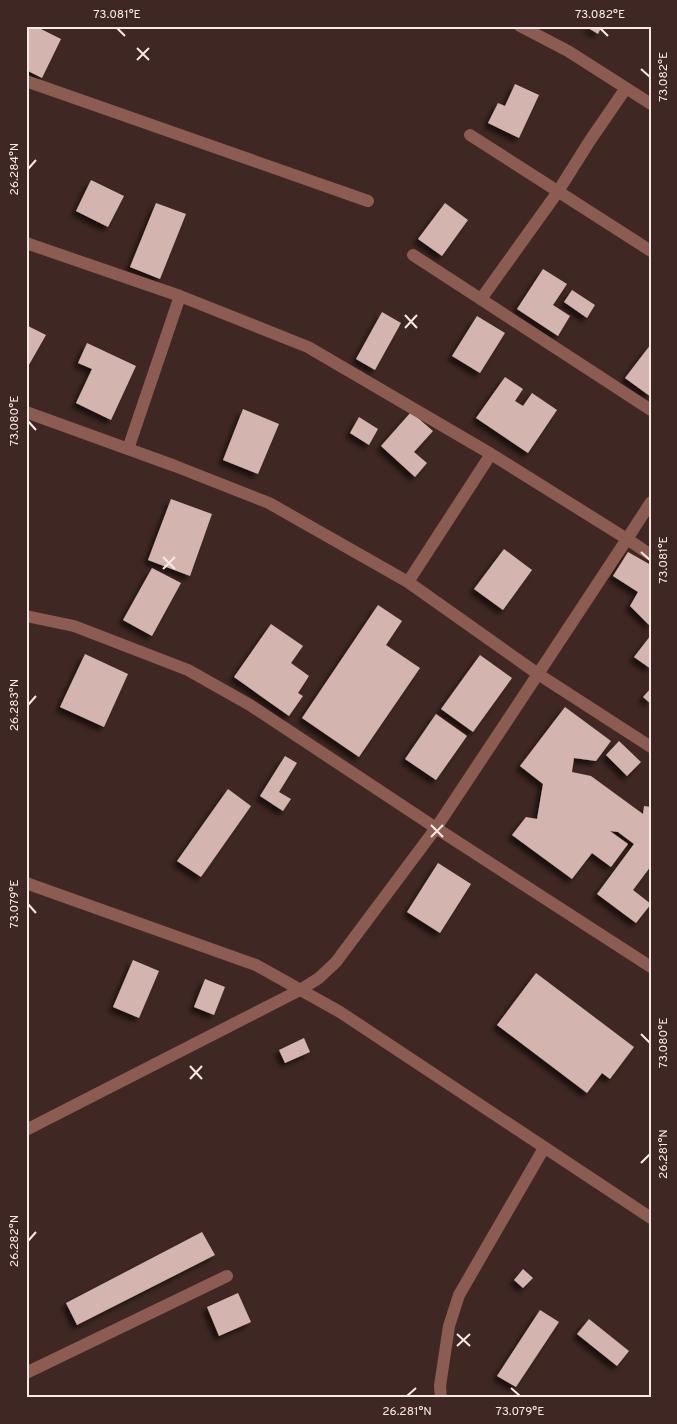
<svg xmlns="http://www.w3.org/2000/svg" width="677" height="1424" viewBox="0 0 677 1424" font-family="Overpass,sans-serif">
  <style>
    .building { fill: #d3b4ae; filter: url(#shadow) }
    .lines { fill: none; stroke-linecap: round; stroke-linejoin: round }
    .minor { stroke: #8c5c53; stroke-width: 12 }
    .ticks { fill: none; stroke: #faeae6; stroke-width: 2 }
    .neatline { fill: none; stroke: #faeae6; stroke-width: 2 }
    .ticks-label { font-size: 12px; text-anchor: middle; fill: #faeae6 }
  </style>
  <defs>
    <filter id="shadow"><feDropShadow dx="-4.5" dy="4.5" stdDeviation="2.5" flood-color="#0009"/></filter>
  </defs>
  <rect width="100%" height="100%" fill="#3f2823"/>
  <!-- building -->
  <path class="building" d="M 26,26 L 35,26 L 61,39 L 42,78 L 26,70 Z
    M 585,26 L 602,26 L 598,34 Z
    M 515,84 L 539,95 L 519,138 L 488,123 L 498,103 L 505,106 Z
    M 91,180 L 124,196 L 108,227 L 76,211 Z
    M 156,203 L 186,214 L 160,279 L 130,267 Z
    M 445,203 L 468,220 L 442,256 L 418,239 Z
    M 543,269 L 567,284 L 553,305 L 570,316 L 558,336 L 517,309 Z
    M 572,290 L 595,305 L 587,318 L 564,302 Z
    M 382,312 L 401,323 L 375,370 L 356,359 Z
    M 477,316 L 505,333 L 480,373 L 452,356 Z
    M 26,325 L 46,335 L 26,370 Z
    M 87,343 L 136,366 L 111,420 L 76,403 L 92,369 L 78,363 Z
    M 651,344 L 651,397 L 625,378 Z
    M 505,377 L 523,389 L 515,401 L 523,406 L 532,393 L 557,410 L 528,453 L 476,418 Z
    M 243,409 L 279,424 L 258,474 L 223,460 Z
    M 411,412 L 433,431 L 414,452 L 427,463 L 415,477 L 381,446 Z
    M 359,417 L 378,429 L 369,445 L 350,433 Z
    M 171,499 L 212,514 L 190,576 L 148,560 Z
    M 504,549 L 532,570 L 503,610 L 474,589 Z
    M 628,552 L 651,565 L 651,627 L 630,606 L 638,592 L 613,576 Z
    M 152,568 L 181,583 L 152,636 L 123,620 Z
    M 378,605 L 402,621 L 386,645 L 420,668 L 359,757 L 302,718 Z
    M 271,624 L 303,646 L 291,663 L 309,676 L 298,693 L 303,696 L 289,716 L 234,677 Z
    M 651,635 L 651,669 L 634,657 Z
    M 85,654 L 128,674 L 104,727 L 60,707 Z
    M 480,655 L 512,678 L 473,732 L 441,709 Z
    M 651,688 L 651,704 L 643,697 Z
    M 565,707 L 611,741 L 596,761 L 574,758 L 572,772 L 591,776 L 643,814 L 644,806 L 651,807 L 651,866 L 633,890 L 651,904 L 636,923 L 597,894 L 634,844 L 618,832 L 610,831 L 628,844 L 611,867 L 592,853 L 572,879 L 512,835 L 526,817 L 537,819 L 543,784 L 520,766 Z
    M 436,714 L 467,736 L 436,780 L 405,759 Z
    M 619,741 L 641,762 L 627,776 L 606,755 Z
    M 285,756 L 297,763 L 279,792 L 291,799 L 283,811 L 260,796 Z
    M 228,789 L 251,806 L 201,877 L 177,861 Z
    M 438,863 L 471,884 L 440,933 L 407,912 Z
    M 133,960 L 159,971 L 139,1018 L 113,1007 Z
    M 536,973 L 634,1047 L 610,1079 L 602,1073 L 587,1093 L 497,1025 Z
    M 205,979 L 225,987 L 214,1015 L 194,1007 Z
    M 304,1038 L 310,1052 L 285,1063 L 279,1050 Z
    M 202,1232 L 215,1255 L 77,1325 L 66,1303 Z
    M 523,1269 L 533,1278 L 523,1288 L 514,1280 Z
    M 238,1293 L 251,1322 L 219,1336 L 207,1307 Z
    M 540,1310 L 559,1322 L 516,1387 L 497,1376 Z
    M 589,1319 L 629,1351 L 617,1366 L 577,1334 Z"/>
  <g class="lines">
    <!-- minor -->
    <path class="minor" d="M 520,26 L 568,51 L 651,104
      M 26,81 L 368,201
      M 470,135 L 651,251
      M 26,243 L 180,296 L 308,347 L 491,454 L 627,539 L 651,502
      M 413,255 L 651,410
      M 481,299 L 557,193 L 589,142 L 626,88
      M 26,412 L 175,466 L 269,503 L 408,582 L 538,674 L 627,539 L 651,555
      M 128,449 L 180,296
      M 408,582 L 491,454
      M 26,616 L 74,626 L 188,670 L 250,705 L 436,828 L 651,967
      M 26,883 L 256,965 L 340,1012 L 651,1218
      M 26,1130 L 300,990 L 319,978 L 336,962 L 436,828 L 538,674 L 651,747
      M 26,1373 L 227,1276
      M 441,1398 L 440,1386 L 449,1326 L 459,1295 L 544,1148"/>
  </g>
  <!-- ticks -->
  <path class="ticks" d="M 117,28 L 125,36M 600,28 L 608,36M 137,48 L 149,60M 137,60 L 149,48M 641,69 L 650,77M 28,169 L 36,160M 405,315 L 417,328M 405,328 L 417,315M 28,421 L 36,430M 641,552 L 650,560M 163,557 L 175,569M 163,569 L 175,557M 28,705 L 36,696M 431,825 L 443,837M 431,837 L 443,825M 28,904 L 36,913M 641,1034 L 650,1043M 190,1066 L 202,1079M 190,1079 L 202,1066M 641,1163 L 650,1154M 28,1241 L 36,1232M 457,1334 L 470,1346M 457,1346 L 470,1334M 511,1388 L 520,1396M 407,1396 L 416,1388"/>
  <!-- border -->
  <rect width="677" height="1424" fill="none" stroke="#3f2823" stroke-width="55"/>
  <rect x="28" y="28" width="622" height="1368" class="neatline"/>
  <g class="ticks-label">
    <text x="117" y="18">73.081°E</text>
    <text x="600" y="18">73.082°E</text>
    <text transform="translate(663 77) rotate(-90)" y="4">73.082°E</text>
    <text transform="translate(14 169) rotate(-90)" y="4">26.284°N</text>
    <text transform="translate(14 421) rotate(-90)" y="4">73.080°E</text>
    <text transform="translate(663 560) rotate(-90)" y="4">73.081°E</text>
    <text transform="translate(14 705) rotate(-90)" y="4">26.283°N</text>
    <text transform="translate(14 904) rotate(-90)" y="4">73.079°E</text>
    <text transform="translate(663 1043) rotate(-90)" y="4">73.080°E</text>
    <text transform="translate(663 1154) rotate(-90)" y="4">26.281°N</text>
    <text transform="translate(14 1241) rotate(-90)" y="4">26.282°N</text>
    <text x="407" y="1415">26.281°N</text>
    <text x="520" y="1415">73.079°E</text>
  </g>
</svg>
